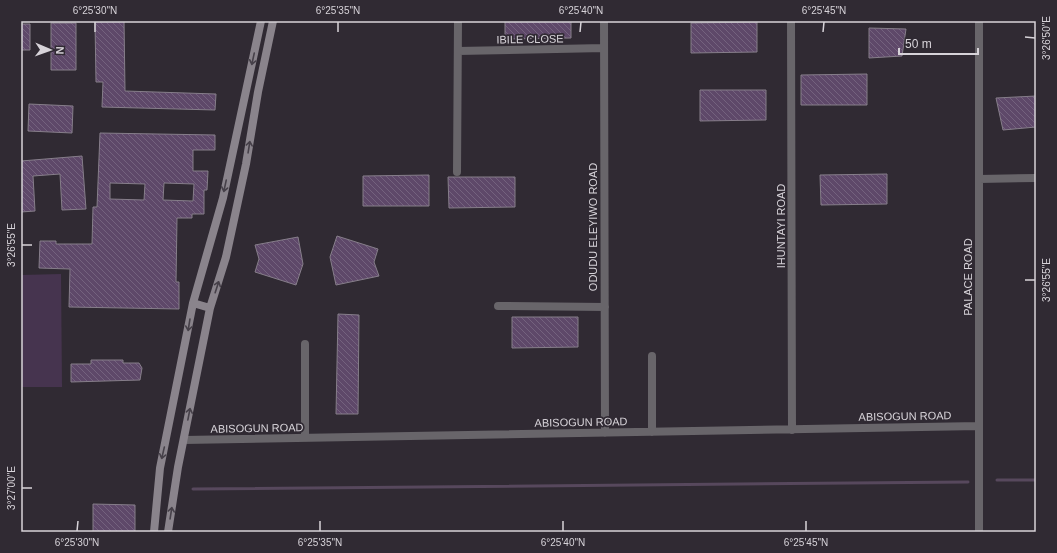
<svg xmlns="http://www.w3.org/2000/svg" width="1057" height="553" viewBox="0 0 1057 553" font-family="Helvetica,sans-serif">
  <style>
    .green { fill: #46344f }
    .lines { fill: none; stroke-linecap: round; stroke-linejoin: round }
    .stream { stroke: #57485d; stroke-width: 3 }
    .building { fill: url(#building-back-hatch); stroke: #867e8a; fill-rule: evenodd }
    .street { stroke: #68656a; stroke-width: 8 }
    .secondary { stroke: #8a848c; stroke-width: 8 }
    .oneway { stroke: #464049 }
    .ticks { fill: none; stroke: #d7d3d9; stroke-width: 1.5 }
    .labels { text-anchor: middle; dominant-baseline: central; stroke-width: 3.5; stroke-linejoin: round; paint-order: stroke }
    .street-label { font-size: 11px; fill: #d7d3d9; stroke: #302a33 }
    .neatline { fill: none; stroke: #d7d3d9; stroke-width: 1.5 }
    .ticks-label { font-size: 10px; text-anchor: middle; fill: #d7d3d9 }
  </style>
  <defs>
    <pattern id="building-back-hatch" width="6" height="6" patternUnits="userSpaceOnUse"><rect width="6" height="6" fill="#5e4869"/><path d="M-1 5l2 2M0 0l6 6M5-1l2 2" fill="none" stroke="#74627e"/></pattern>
  </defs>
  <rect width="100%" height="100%" fill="#302a33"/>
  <!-- green -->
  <path class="green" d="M 61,274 L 62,387 L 21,387 L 21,275 Z"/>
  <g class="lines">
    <!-- stream -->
    <path class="stream" d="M 997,480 L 1036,480
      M 193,489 L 968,482"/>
  </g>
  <!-- building -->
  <path class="building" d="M 124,21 L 125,91 L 216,94 L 215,110 L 102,107 L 103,82 L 96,82 L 95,22 Z
    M 505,21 L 571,21 L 571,38 L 505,39 Z
    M 757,22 L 757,52 L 691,53 L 691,23 Z
    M 51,23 L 76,23 L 76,70 L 51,70 Z
    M 21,24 L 30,24 L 30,50 L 21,50 Z
    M 869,28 L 906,29 L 902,56 L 869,58 Z
    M 867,74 L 867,105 L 801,105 L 801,75 Z
    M 700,90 L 766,90 L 766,120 L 700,121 Z
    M 1036,96 L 1036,127 L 1003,130 L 996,98 Z
    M 29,104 L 73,106 L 72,133 L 28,131 Z
    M 100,133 L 215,135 L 215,150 L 193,150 L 193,171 L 208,171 L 207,190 L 204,190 L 204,214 L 192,214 L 192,218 L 177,218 L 176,282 L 179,282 L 179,309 L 69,307 L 70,269 L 39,268 L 40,241 L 56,241 L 56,244 L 92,244 L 93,207 L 97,207 ZM 110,183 L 145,184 L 144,200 L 110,199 ZM 164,183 L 194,184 L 193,201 L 163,200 Z
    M 82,156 L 86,209 L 62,210 L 60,174 L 33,176 L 35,211 L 21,212 L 21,161 Z
    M 887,174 L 887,204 L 821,205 L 820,175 Z
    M 429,175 L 429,206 L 363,206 L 363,176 Z
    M 448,177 L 515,177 L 515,207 L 449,208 Z
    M 337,236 L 378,249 L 374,262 L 379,276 L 336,285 L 330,257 Z
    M 298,237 L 303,264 L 296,285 L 255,272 L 259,259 L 255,245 Z
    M 338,314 L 359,315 L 358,414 L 336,414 Z
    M 512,317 L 578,317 L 578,347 L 512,348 Z
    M 91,360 L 123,360 L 123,363 L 139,363 L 142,368 L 140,380 L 71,382 L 71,364 L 91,364 Z
    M 93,504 L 135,505 L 135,532 L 93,532 Z"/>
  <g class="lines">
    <!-- street -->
    <path class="street" d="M 604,21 L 605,433
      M 791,21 L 792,430
      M 458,51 L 604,48
      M 457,172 L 458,21
      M 979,179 L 1036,178
      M 498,306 L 605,307
      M 652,432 L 652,356
      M 305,438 L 305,344
      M 184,440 L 979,426
      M 979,532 L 979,21"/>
    <!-- secondary -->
    <path class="secondary" d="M 193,303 L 210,308
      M 154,532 L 160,468 L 193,303 L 223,198 L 261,21
      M 168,532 L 178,467 L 210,308 L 226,257 L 246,164 L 258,92 L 273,21"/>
  </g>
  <!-- one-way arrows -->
  <defs><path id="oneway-shaft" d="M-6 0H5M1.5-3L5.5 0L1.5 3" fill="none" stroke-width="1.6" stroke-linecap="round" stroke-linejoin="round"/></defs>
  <g class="oneway">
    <use href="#oneway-shaft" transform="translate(253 59) rotate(102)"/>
    <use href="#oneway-shaft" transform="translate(249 147) rotate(-81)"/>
    <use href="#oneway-shaft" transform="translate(225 186) rotate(102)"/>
    <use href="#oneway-shaft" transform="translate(217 287) rotate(-72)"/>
    <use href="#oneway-shaft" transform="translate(189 325) rotate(99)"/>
    <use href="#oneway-shaft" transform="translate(189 414) rotate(-79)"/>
    <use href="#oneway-shaft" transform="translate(163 453) rotate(103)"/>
    <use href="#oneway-shaft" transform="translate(171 513) rotate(-81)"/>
  </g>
  <!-- ticks -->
  <path class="ticks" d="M 95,32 L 95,22M 338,32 L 338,22M 580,32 L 581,22M 823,32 L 824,22M 1025,37 L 1035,38M 22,245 L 32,245M 1025,280 L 1035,280M 22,488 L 32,488M 77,531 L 78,521M 320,531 L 320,521M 563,531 L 563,521M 806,531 L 806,521"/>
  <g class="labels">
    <!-- street labels -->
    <g class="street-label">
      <text transform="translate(530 39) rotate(-1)">IBILE CLOSE</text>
      <text transform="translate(781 226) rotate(-90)">IHUNTAYI ROAD</text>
      <text transform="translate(593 227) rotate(-90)">ODUDU ELEYIWO ROAD</text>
      <text transform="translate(968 277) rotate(-90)">PALACE ROAD</text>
      <text transform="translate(905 416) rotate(-1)">ABISOGUN ROAD</text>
      <text transform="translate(581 422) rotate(-1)">ABISOGUN ROAD</text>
      <text transform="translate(257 428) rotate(-1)">ABISOGUN ROAD</text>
    </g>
  </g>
  <!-- border -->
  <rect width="1057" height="553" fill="none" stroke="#302a33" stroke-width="44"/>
  <!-- north arrow -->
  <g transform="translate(50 50) rotate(92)" stroke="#302a33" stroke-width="3" paint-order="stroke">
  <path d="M0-3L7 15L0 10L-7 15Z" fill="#d7d3d9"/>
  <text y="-6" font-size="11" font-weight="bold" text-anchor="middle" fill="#d7d3d9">N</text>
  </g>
  <!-- scale -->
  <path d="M899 48v6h79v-6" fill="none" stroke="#d7d3d9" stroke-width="2"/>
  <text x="905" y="48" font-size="12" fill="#d7d3d9" stroke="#302a33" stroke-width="3" paint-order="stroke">50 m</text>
  <rect x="22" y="22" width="1013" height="509" class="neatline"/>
  <g class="ticks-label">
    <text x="95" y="14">6°25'30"N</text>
    <text x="338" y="14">6°25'35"N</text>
    <text x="581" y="14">6°25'40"N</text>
    <text x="824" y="14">6°25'45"N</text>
    <text transform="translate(1046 38) rotate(-90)" y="4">3°26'50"E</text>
    <text transform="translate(11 245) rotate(-90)" y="4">3°26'55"E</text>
    <text transform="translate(1046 280) rotate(-90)" y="4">3°26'55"E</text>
    <text transform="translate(11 488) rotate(-90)" y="4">3°27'00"E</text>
    <text x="77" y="546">6°25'30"N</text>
    <text x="320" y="546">6°25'35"N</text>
    <text x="563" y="546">6°25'40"N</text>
    <text x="806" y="546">6°25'45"N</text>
  </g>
</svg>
